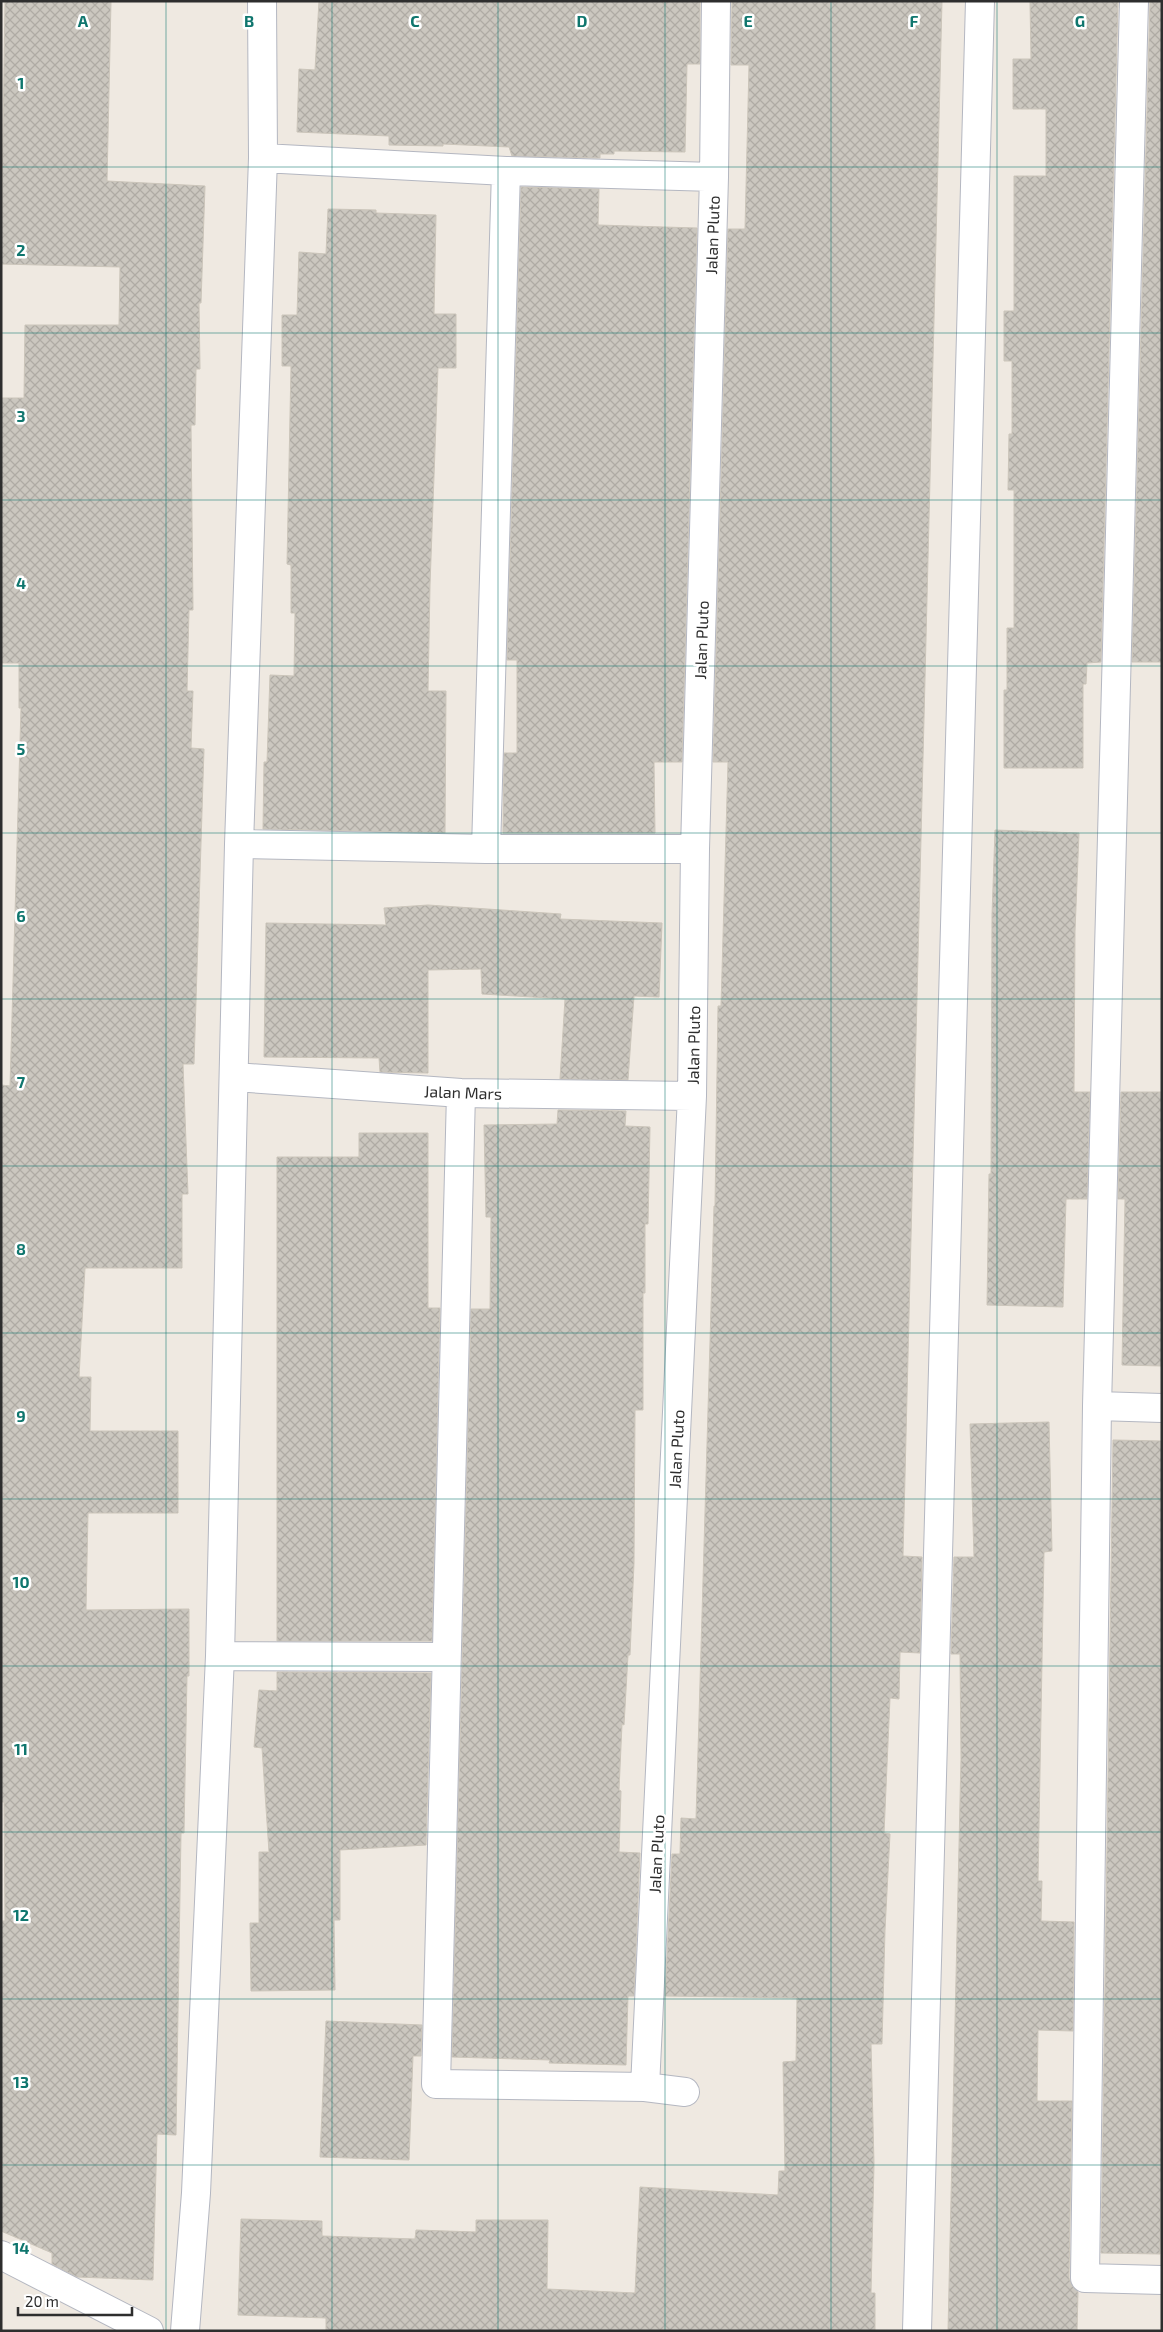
<svg xmlns="http://www.w3.org/2000/svg" width="1163" height="2332" viewBox="0 0 1163 2332" font-family="'Exo 2',sans-serif">
  <style>
    .building { fill: url(#building-cross-hatch); stroke: #cbc5ba }
    .lines { fill: none; stroke-linecap: round; stroke-linejoin: round }
    .minor-casing { stroke: #b4b7c1; stroke-width: 30 }
    .minor { stroke: #fff; stroke-width: 28 }
    .grid { fill: none; stroke: #0f766e; stroke-width: 1; stroke-opacity: 0.55 }
    .labels { text-anchor: middle; dominant-baseline: central; stroke-width: 5; stroke-linejoin: round; paint-order: stroke }
    .street-label { font-size: 16px; fill: #2e2e2e; stroke: #fff }
    .grid-label { font-size: 16px; text-anchor: middle; font-weight: bold; fill: #0f766e; stroke: #fff; stroke-width: 5; stroke-linejoin: round; paint-order: stroke }
  </style>
  <defs>
    <pattern id="building-cross-hatch" width="8" height="8" patternUnits="userSpaceOnUse" patternTransform="scale(1.25)"><rect width="8" height="8" fill="#cbc7bf"/><path d="M0 0l8 8M0 8l8-8" fill="none" stroke="#afaba4"/></pattern>
  </defs>
  <rect width="100%" height="100%" fill="#efe9e1"/>
  <!-- building -->
  <path class="building" d="M 5,1 L 111,1 L 107,181 L 205,186 L 201,303 L 199,303 L 200,369 L 196,369 L 195,425 L 191,425 L 193,610 L 189,610 L 187,691 L 193,691 L 191,748 L 204,749 L 194,1064 L 183,1064 L 188,1194 L 182,1194 L 182,1268 L 85,1268 L 79,1377 L 91,1377 L 90,1431 L 178,1431 L 178,1513 L 88,1513 L 86,1610 L 189,1609 L 189,1676 L 187,1676 L 184,1833 L 181,1833 L 176,2135 L 157,2134 L 153,2280 L 77,2277 L 52,2264 L 52,2253 L 1,2231 L 1,1921 L 5,1921 L 4,1802 L 1,1802 L 1,1085 L 10,1086 L 21,708 L 19,708 L 19,663 L 1,663 L 1,398 L 24,398 L 25,325 L 119,325 L 120,267 L 1,264 Z
    M 319,1 L 700,1 L 700,64 L 687,64 L 685,152 L 614,151 L 614,154 L 600,154 L 600,158 L 512,156 L 509,147 L 443,144 L 443,146 L 389,145 L 389,136 L 297,132 L 299,69 L 315,70 Z
    M 732,1 L 942,1 L 903,1556 L 922,1557 L 920,1653 L 900,1652 L 899,1699 L 890,1698 L 884,1833 L 890,1834 L 885,1930 L 882,2044 L 871,2044 L 874,2164 L 871,2293 L 875,2293 L 875,2331 L 326,2331 L 326,2318 L 238,2315 L 241,2219 L 322,2221 L 322,2236 L 415,2239 L 416,2230 L 476,2232 L 476,2220 L 548,2220 L 547,2289 L 635,2293 L 640,2187 L 778,2195 L 779,2171 L 785,2171 L 783,2062 L 796,2061 L 797,1998 L 665,1996 L 672,1854 L 680,1854 L 681,1818 L 696,1819 L 714,1206 L 715,1206 L 718,1006 L 721,1006 L 728,762 L 713,762 L 728,229 L 745,229 L 749,65 L 731,65 Z
    M 1030,1 L 1118,1 L 1101,662 L 1087,663 L 1086,684 L 1083,684 L 1083,768 L 1004,768 L 1004,690 L 1007,690 L 1007,628 L 1014,628 L 1014,490 L 1008,490 L 1009,434 L 1012,434 L 1012,361 L 1004,361 L 1004,311 L 1014,311 L 1014,176 L 1046,176 L 1046,109 L 1013,109 L 1013,59 L 1031,59 Z
    M 1150,1 L 1162,1 L 1162,662 L 1132,662 Z
    M 521,187 L 599,189 L 598,225 L 697,228 L 682,762 L 654,762 L 655,833 L 503,833 L 504,753 L 517,753 L 517,660 L 507,660 Z
    M 328,209 L 376,210 L 376,213 L 436,215 L 434,314 L 456,314 L 456,368 L 438,368 L 430,585 L 428,691 L 446,691 L 445,833 L 263,829 L 264,762 L 267,762 L 270,675 L 294,676 L 295,613 L 291,613 L 291,565 L 287,564 L 291,366 L 282,366 L 282,315 L 297,315 L 299,252 L 326,254 Z
    M 995,830 L 1079,833 L 1075,931 L 1074,1092 L 1090,1092 L 1087,1199 L 1066,1199 L 1063,1307 L 987,1305 L 989,1174 L 991,1174 L 992,915 Z
    M 428,905 L 561,914 L 560,919 L 662,923 L 659,997 L 634,996 L 628,1080 L 560,1079 L 565,999 L 482,994 L 481,969 L 428,970 L 428,1073 L 380,1072 L 379,1058 L 264,1057 L 266,923 L 386,925 L 384,908 Z
    M 1121,1092 L 1162,1092 L 1162,1366 L 1122,1365 L 1125,1199 L 1118,1199 Z
    M 558,1110 L 626,1111 L 625,1126 L 650,1127 L 648,1224 L 645,1224 L 645,1293 L 643,1293 L 643,1410 L 635,1410 L 634,1563 L 630,1655 L 628,1655 L 624,1725 L 622,1724 L 619,1790 L 621,1791 L 619,1852 L 640,1853 L 634,1996 L 628,1996 L 626,2065 L 549,2063 L 550,2060 L 452,2057 L 471,1309 L 490,1309 L 491,1217 L 486,1217 L 484,1125 L 557,1124 Z
    M 359,1133 L 428,1133 L 428,1308 L 440,1308 L 432,1641 L 277,1641 L 277,1157 L 359,1157 Z
    M 1049,1422 L 1052,1551 L 1044,1552 L 1038,1881 L 1042,1881 L 1041,1921 L 1074,1922 L 1073,2031 L 1038,2030 L 1037,2101 L 1072,2101 L 1069,2278 L 1072,2286 L 1078,2292 L 1077,2331 L 948,2331 L 961,1758 L 960,1654 L 951,1654 L 954,1557 L 974,1557 L 970,1424 Z
    M 1113,1440 L 1162,1441 L 1162,2139 L 1160,2254 L 1101,2253 Z
    M 277,1672 L 431,1673 L 426,1845 L 340,1850 L 340,1920 L 334,1920 L 335,1990 L 251,1991 L 250,1923 L 259,1923 L 259,1852 L 269,1852 L 262,1748 L 254,1747 L 259,1690 L 277,1691 Z
    M 326,2021 L 422,2025 L 421,2056 L 413,2056 L 409,2160 L 320,2157 Z"/>
  <g class="lines">
    <!-- minor casing -->
    <g class="minor-casing">
      <path id="minor" d="M 1134,1 L 1097,1406 L 1085,2278 L 1162,2280
        M 263,158 L 506,171 L 714,177
        M 239,844 L 486,849 L 695,849
        M 486,849 L 506,171
        M 235,1077 L 461,1093 L 692,1096
        M 461,1093 L 436,2084 L 645,2087 L 685,2092
        M 1097,1406 L 1162,1408
        M 220,1656 L 446,1657
        M 645,2087 L 692,1096 L 695,849 L 714,177 L 716,1
        M 1,2255 L 149,2331
        M 185,2331 L 196,2193 L 220,1656 L 239,844 L 263,158 L 262,1
        M 917,2331 L 980,1"/>
    </g>
    <!-- minor -->
    <use href="#minor" class="minor"/>
  </g>
  <!-- grid -->
  <path class="grid" d="M 166,1 L 166,2331M 332,1 L 332,2331M 498,1 L 498,2331M 665,1 L 665,2331M 831,1 L 831,2331M 997,1 L 997,2331M 1,167 L 1162,167M 1,333 L 1162,333M 1,500 L 1162,500M 1,666 L 1162,666M 1,833 L 1162,833M 1,999 L 1162,999M 1,1166 L 1162,1166M 1,1333 L 1162,1333M 1,1499 L 1162,1499M 1,1666 L 1162,1666M 1,1832 L 1162,1832M 1,1999 L 1162,1999M 1,2165 L 1162,2165"/>
  <g class="labels">
    <!-- street labels -->
    <g class="street-label">
      <text transform="translate(712 235) rotate(-88)">Jalan Pluto</text>
      <text transform="translate(701 640) rotate(-88)">Jalan Pluto</text>
      <text transform="translate(693 1045) rotate(-89)">Jalan Pluto</text>
      <text transform="translate(463 1092) rotate(2)">Jalan Mars</text>
      <text transform="translate(676 1449) rotate(-87)">Jalan Pluto</text>
      <text transform="translate(656 1854) rotate(-87)">Jalan Pluto</text>
    </g>
  </g>
  <g class="grid-label">
    <text x="83" y="27">A</text>
    <text x="249" y="27">B</text>
    <text x="415" y="27">C</text>
    <text x="582" y="27">D</text>
    <text x="748" y="27">E</text>
    <text x="914" y="27">F</text>
    <text x="1080" y="27">G</text>
    <text x="21" y="89">1</text>
    <text x="21" y="256">2</text>
    <text x="21" y="422">3</text>
    <text x="21" y="589">4</text>
    <text x="21" y="755">5</text>
    <text x="21" y="922">6</text>
    <text x="21" y="1088">7</text>
    <text x="21" y="1255">8</text>
    <text x="21" y="1422">9</text>
    <text x="21" y="1588">10</text>
    <text x="21" y="1755">11</text>
    <text x="21" y="1921">12</text>
    <text x="21" y="2088">13</text>
    <text x="21" y="2254">14</text>
  </g>
  <!-- border -->
  <rect width="1163" height="2332" fill="none" stroke="#2e2e2e" stroke-width="5"/>
  <!-- scale -->
  <path d="M18 2307v8h114v-8" fill="none" stroke="#2e2e2e" stroke-width="2.5"/>
  <text x="25" y="2307" font-size="15" fill="#2e2e2e" stroke="#ffffff" stroke-width="4" paint-order="stroke">20 m</text>
</svg>
